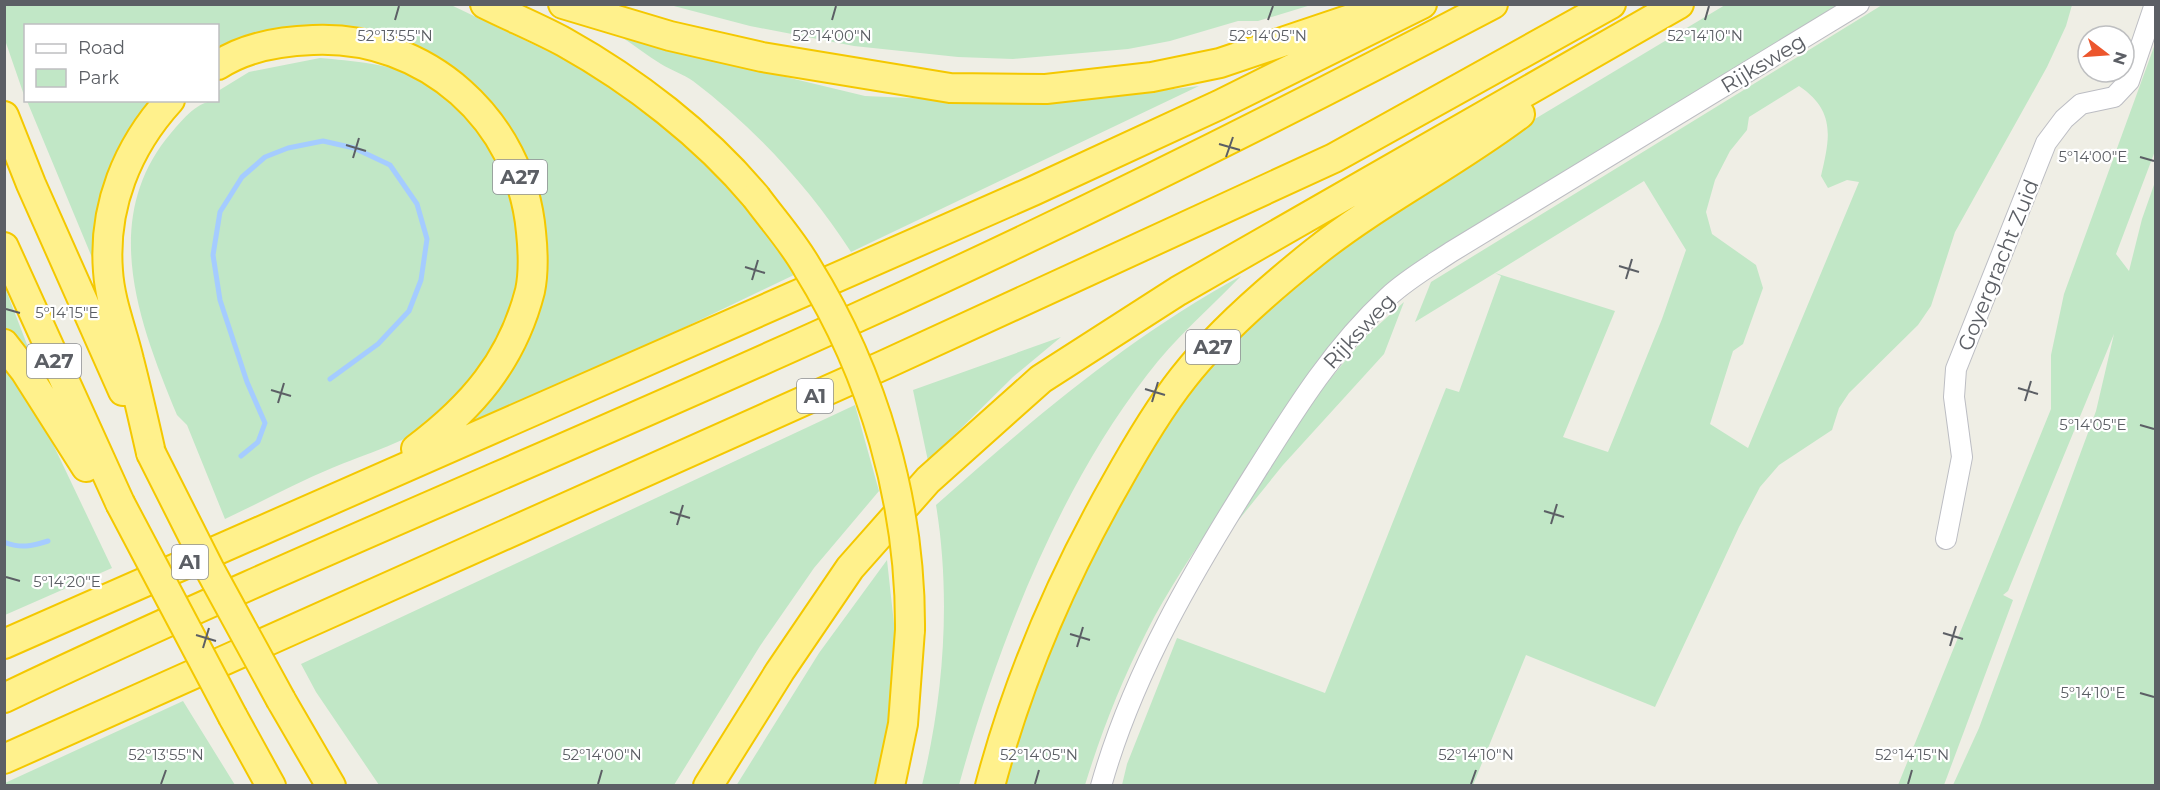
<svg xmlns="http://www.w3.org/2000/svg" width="2160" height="790" viewBox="0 0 2160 790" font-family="Montserrat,sans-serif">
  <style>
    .green { fill: #c1e7c6; fill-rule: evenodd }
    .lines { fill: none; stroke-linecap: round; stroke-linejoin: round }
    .stream { stroke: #a5ccff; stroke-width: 5 }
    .minor-casing { stroke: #bcbdc3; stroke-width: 22 }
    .highway-casing { stroke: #f4c800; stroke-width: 32 }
    .minor { stroke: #fff; stroke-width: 20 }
    .highway { stroke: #fff18c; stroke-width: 28 }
    .highway-bridge-casing { stroke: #f4c800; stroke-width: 32; stroke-linecap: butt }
    .highway-bridge { stroke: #fff18c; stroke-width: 28 }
    .ticks { fill: none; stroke: #5c5f65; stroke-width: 2 }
    .labels { text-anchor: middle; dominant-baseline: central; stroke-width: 4.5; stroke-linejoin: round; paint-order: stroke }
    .shield { fill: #fff; stroke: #8d8f93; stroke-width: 1.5 }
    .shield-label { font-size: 20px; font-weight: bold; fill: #5c5f65 }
    .street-label { font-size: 21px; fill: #5c5f65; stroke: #fff }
    .ticks-label { font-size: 15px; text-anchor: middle; fill: #5c5f65; stroke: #fff; stroke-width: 4.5; stroke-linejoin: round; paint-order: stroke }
  </style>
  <rect width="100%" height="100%" fill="#efeee5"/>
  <!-- green -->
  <path class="green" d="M 5,5 L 451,5 L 568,61 L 656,117 L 712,163 L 776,241 L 796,274 L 602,367 L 457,430 L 542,275 L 462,76 L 433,55 L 393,36 L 351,28 L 218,53 L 218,26 L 26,26 L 25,98 L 5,40 Z
    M 670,5 L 1311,5 L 1258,21 L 1238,21 L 1170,41 L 1128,49 L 1013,59 L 958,57 L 854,46 L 750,26 Z
    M 1725,5 L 1839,5 L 1393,279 C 1329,341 1290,404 1243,478 C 1210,529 1173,579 1146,633 C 1121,682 1101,733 1085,785 L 994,786 L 1105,502 L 1257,301 L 1475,155 Z
    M 1882,5 L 2072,5 L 2066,26 L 2047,67 L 1955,232 L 1931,306 L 1918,325 L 1849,393 L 1839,408 L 1832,430 L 1779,465 L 1760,487 L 1739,527 L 1655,707 L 1526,655 L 1473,785 L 1122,785 L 1127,764 L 1177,638 L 1325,693 L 1446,388 L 1459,392 L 1501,276 L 1495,273 L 1415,322 L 1431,282 ZM 1799,86 C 1836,111 1830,138 1821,176 L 1828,188 L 1847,180 L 1859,182 L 1748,448 L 1710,424 L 1733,351 L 1743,344 L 1763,288 L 1756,265 L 1712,234 L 1706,212 L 1715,180 L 1730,151 L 1747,130 L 1749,117 ZM 1644,181 L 1686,250 L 1662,319 L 1608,452 L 1563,437 L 1615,311 L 1495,273 Z
    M 623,38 L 865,96 L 1044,104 L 1199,86 L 851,252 C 809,187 755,128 693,81 C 683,74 671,70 661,64 C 648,56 635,46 623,38 Z
    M 2155,44 L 2155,151 L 2116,254 L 2129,271 L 2142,219 L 2155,182 L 2155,785 L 1953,785 L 1979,728 L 2096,411 L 2114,334 L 2008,591 L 2003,595 L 2013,600 L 1944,785 L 1898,785 L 2051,409 L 2051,355 L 2064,294 Z
    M 320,58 C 352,61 387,63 417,77 C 448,92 472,121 489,150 C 530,219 530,301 483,368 C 471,385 453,403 437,418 C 416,439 360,456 332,468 C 296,483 261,502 225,519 L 187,425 L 177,415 C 140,325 98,219 171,133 C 184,118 197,101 218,100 L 218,91 L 249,72 Z
    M 27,101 L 156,101 L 137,124 L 108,296 Z
    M 1241,276 C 1210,308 1174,339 1147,375 C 1058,490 997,646 959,785 L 922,785 C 944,695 951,597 936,505 C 1032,420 1127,338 1241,276 Z
    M 4,285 L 38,373 L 5,333 Z
    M 1404,302 L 1384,354 L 1283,465 L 1216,548 L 1321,390 L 1365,337 Z
    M 1061,337 L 1013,377 L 928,461 L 913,390 Z
    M 5,368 L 42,421 L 112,568 L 5,615 Z
    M 855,405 L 879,491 L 814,568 L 760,646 L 674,785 L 379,785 L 316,692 L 301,664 Z
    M 887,560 L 895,633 L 895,689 L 878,785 L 736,786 L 819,653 Z
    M 183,701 L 235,785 L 5,785 L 5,783 Z"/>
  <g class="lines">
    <!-- stream -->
    <path class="stream" d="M 241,456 L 258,442 L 265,423 L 247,382 L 220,300 L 213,255 L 220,212 L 242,177 L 265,157 L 288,148 L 323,141 L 354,148 L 390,165 L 417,204 L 427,239 L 421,280 L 409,311 L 378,344 L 330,379
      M 4,542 C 21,549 32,546 48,541"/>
    <!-- minor casing -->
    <g class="minor-casing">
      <path id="minor" d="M 1946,539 L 1962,457 L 1954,397 L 1956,369 L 2046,143 L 2064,119 L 2081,104 L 2114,97 L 2129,81 L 2155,4
        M 1101,786 C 1133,672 1195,568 1257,470 C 1296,408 1334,347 1388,297 C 1406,280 1430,266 1451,252 L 1859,4"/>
    </g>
    <!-- highway casing -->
    <g class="highway-casing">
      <path id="highway" d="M 485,4 C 511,17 538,28 564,42 C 634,81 704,135 756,197
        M 563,4 L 670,36 L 762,57 L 950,88 L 1046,89 L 1152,77 L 1220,63 L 1392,5
        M 218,65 C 246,47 280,41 313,40 C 426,35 521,120 531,232 C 533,251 534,272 530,291 C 512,361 472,407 416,449
        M 4,116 L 31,184 L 123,391
        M 4,247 L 120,503
        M 4,344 L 25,371 L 86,467
        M 151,453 C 144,422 137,391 129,360 C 122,330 110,302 108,271 C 103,207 127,147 170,100
        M 4,644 L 1033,191 L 1219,105 L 1422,4
        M 4,698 C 285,564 574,447 856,318 C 1072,220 1284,114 1493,4
        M 281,700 L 331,786
        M 233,717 L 271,786
        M 4,759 L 884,365 L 1334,158 L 1611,4
        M 708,786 L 780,671 L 850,568 L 928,480 L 1041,379 L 1178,291 L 1679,4
        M 890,786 L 903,724 L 910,630
        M 990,786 C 1018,680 1061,580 1115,485 C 1135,449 1157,411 1183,378 C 1218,333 1269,289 1314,253 C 1379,201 1454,164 1520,114"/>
    </g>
    <!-- minor -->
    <use href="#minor" class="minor"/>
    <!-- highway -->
    <use href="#highway" class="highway"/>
    <!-- highway-bridge casing -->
    <g class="highway-bridge-casing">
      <path id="highway-bridge" d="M 756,197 C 773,220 793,242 807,267 C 874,375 911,503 910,630
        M 151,453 L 210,570 L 281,700
        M 120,503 L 233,717"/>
    </g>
    <!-- highway-bridge -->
    <use href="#highway-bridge" class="highway-bridge"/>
  </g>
  <!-- ticks -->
  <path class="ticks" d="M 395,20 L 399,6M 832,20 L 836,6M 1268,20 L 1273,6M 1705,20 L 1709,6M 1219,144 L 1240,150M 346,145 L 366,151M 1226,157 L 1233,137M 2140,157 L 2154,161M 353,158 L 359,138M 1619,266 L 1639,272M 745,267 L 765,273M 1626,279 L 1632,259M 752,280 L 758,260M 6,309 L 20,313M 2018,388 L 2038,394M 1145,389 L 1165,395M 271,390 L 291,396M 2025,401 L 2031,381M 1152,402 L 1158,382M 278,403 L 284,383M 2140,425 L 2154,429M 1544,511 L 1564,517M 670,512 L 690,518M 1551,524 L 1557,504M 677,525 L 683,505M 6,577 L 20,581M 1943,633 L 1963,639M 1070,634 L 1090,640M 196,635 L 216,641M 1950,646 L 1956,626M 1077,647 L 1083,627M 203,648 L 209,628M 2140,693 L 2154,697M 161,784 L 166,770M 598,784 L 602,770M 1035,784 L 1039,770M 1471,784 L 1476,770M 1908,784 L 1912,770"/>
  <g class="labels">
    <!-- shield labels -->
    <g class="shield">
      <rect x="493" y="160" width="54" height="34" rx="4.5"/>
      <rect x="1186" y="330" width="54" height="34" rx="4.5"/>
      <rect x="27" y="344" width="54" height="34" rx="4.5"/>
      <rect x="797" y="379" width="36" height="34" rx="4.5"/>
      <rect x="172" y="545" width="36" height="34" rx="4.5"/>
    </g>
    <g class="shield-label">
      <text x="520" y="177">A27</text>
      <text x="1213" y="347">A27</text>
      <text x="54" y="361">A27</text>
      <text x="815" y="396">A1</text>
      <text x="190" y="562">A1</text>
    </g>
    <!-- street labels -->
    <g class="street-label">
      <text transform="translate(1763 63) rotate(-31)">Rijksweg</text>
      <text transform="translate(1998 265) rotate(-68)">Goyergracht Zuid</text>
      <text transform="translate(1359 331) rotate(-47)">Rijksweg</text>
    </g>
  </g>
  <g class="ticks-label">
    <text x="395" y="41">52°13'55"N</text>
    <text x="832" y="41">52°14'00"N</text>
    <text x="1268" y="41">52°14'05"N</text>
    <text x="1705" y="41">52°14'10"N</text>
    <text x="2093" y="162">5°14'00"E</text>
    <text x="67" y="318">5°14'15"E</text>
    <text x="2093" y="430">5°14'05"E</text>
    <text x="67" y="587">5°14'20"E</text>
    <text x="2093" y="698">5°14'10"E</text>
    <text x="166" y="760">52°13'55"N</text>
    <text x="602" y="760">52°14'00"N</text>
    <text x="1039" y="760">52°14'05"N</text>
    <text x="1476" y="760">52°14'10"N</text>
    <text x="1912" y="760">52°14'15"N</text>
  </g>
  <!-- border -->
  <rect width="2160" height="790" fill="none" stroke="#5c5f65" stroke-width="12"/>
  <!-- legend -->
  <rect x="24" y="24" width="195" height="78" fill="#ffffff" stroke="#bebfc1" stroke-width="1.5"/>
  <rect x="36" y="44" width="30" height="9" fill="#ffffff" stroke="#bebfc1" stroke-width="1.5"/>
  <text x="78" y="54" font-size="18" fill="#5c5f65">Road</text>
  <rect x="36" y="69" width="30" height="18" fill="#c1e7c6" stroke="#bebfc1" stroke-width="1.5"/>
  <text x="78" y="84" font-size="18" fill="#5c5f65">Park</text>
  <!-- north arrow -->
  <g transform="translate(2106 54) rotate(107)"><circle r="28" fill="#ffffff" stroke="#bebfc1" stroke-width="1.5"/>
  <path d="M0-4.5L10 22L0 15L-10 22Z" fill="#ec562d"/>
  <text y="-9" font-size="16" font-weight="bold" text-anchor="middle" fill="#5c5f65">N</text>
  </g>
</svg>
